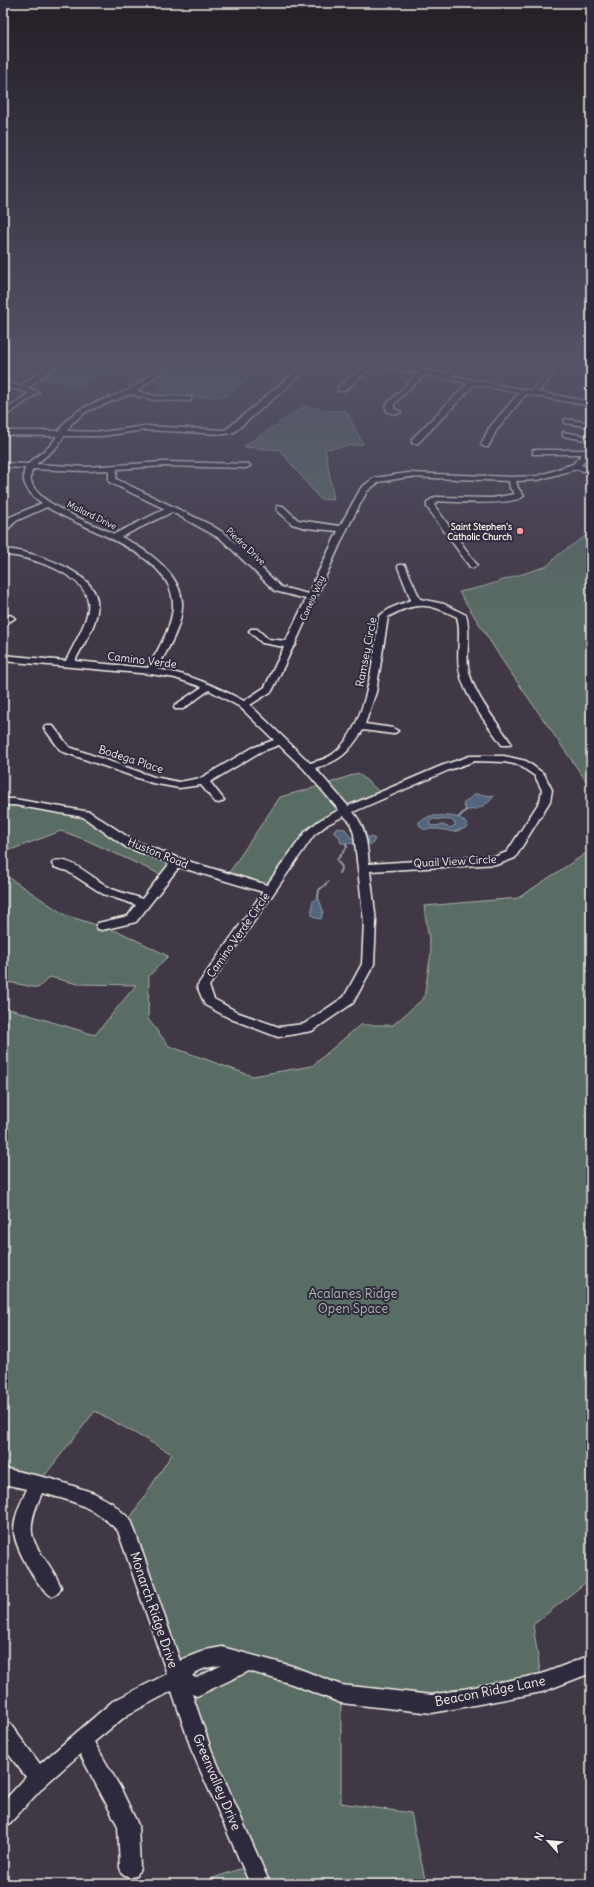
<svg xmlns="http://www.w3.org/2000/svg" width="594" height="1887" viewBox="0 0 594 1887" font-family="Delius,sans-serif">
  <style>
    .built { fill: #4e414c }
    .green { fill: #5a6d65; stroke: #a7afa6; fill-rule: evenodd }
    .water { fill: #51657d; stroke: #929da8; fill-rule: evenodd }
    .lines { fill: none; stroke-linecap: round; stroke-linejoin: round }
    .stream { stroke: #929da8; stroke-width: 2 }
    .minor-casing { stroke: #f4f1e8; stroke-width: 3 }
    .minor { fill: #2f2a3d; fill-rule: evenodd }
    .poi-dot { fill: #ff9aa2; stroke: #2f2a3d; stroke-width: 1.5 }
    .labels { text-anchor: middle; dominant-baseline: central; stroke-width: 4; stroke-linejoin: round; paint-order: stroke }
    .far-street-label { font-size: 9px; fill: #f4f1e8; stroke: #2f2a3d }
    .far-poi-label { font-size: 9px; font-weight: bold; fill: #f4f1e8; stroke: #2f2a3d; text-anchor: end }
    .street-label { font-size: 11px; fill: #f4f1e8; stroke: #2f2a3d }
    .near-park-label { font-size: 13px; fill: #afb6ad; stroke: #2f2a3d }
    .near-street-label { font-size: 13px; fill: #f4f1e8; stroke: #2f2a3d }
  </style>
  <rect width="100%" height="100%" fill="#413846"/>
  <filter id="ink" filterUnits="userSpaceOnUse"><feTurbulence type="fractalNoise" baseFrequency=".025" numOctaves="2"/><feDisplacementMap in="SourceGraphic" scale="8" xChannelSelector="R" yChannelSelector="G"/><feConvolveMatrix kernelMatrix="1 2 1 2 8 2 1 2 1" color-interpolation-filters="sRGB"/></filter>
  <g filter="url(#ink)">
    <!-- built -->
    <path class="built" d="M 171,362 L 270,362 L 227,396 L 188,399 L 163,399 L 130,391 Z"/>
    <!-- green -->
    <path class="green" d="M 61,362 L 108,362 L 113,363 L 81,386 L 38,377 L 51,367 Z
      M 192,362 L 210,362 L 211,364 L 208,367 L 250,376 L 227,396 L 168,398 L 155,382 L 181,363 L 189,364 Z
      M 305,406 L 331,411 L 346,411 L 363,444 L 325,449 L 334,500 L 320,499 L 280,450 L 243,447 Z
      M 591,532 L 591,788 L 502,660 L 459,592 L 482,587 L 547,566 L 558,555 Z
      M 358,773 L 383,795 L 324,822 L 270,890 L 226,877 L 280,797 L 324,785 Z
      M 3,802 L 86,814 L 130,844 L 177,862 L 166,877 L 86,840 L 61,831 L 13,849 L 3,849 Z
      M 591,850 L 591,1578 L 533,1625 L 542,1683 L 432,1704 L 341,1694 L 341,1803 L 411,1813 L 426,1884 L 195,1884 L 252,1865 L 202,1751 L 125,1526 L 172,1454 L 95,1411 L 38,1484 L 3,1476 L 3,1007 L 95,1035 L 136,985 L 78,984 L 50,977 L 38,988 L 3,981 L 3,879 L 8,877 L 65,915 L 122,933 L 168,956 L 149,976 L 148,1019 L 169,1046 L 252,1076 L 312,1066 L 360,1025 L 393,1025 L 424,998 L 431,953 L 424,906 L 518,898 ZM 222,1656 L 247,1662 L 197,1687 L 177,1680 L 189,1665 Z"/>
    <!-- water -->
    <path class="water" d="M 475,794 L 494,796 C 489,804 476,811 466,810 L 463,804 Z
      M 430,816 C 442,816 463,813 468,827 L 454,832 L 440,829 L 423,829 L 419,824 L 419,822 ZM 433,819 L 452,820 L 456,825 L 450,828 L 443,825 L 431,826 L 429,822 Z
      M 336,828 L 345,829 L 351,838 L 371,837 L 375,839 L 372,844 L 341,843 L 339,836 L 333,832 Z
      M 315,899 L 319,899 L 323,911 L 321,919 L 316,918 L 312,915 L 312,903 Z"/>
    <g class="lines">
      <!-- stream -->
      <path class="stream" d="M 459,817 L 466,810
        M 339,873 L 342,867 L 337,860 L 347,847 L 346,843
        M 318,898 L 319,890 L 328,882"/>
      <!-- minor casing -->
      <g class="minor-casing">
        <path id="minor" d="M 41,362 L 49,362 L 54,367 L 28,388 L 39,392 L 3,418 L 3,412 L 29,393 L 3,386 L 3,382 L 21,386 L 46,367 Z
          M 166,362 L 174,362 L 137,391 L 154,396 L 188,397 L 191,397 L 191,401 L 154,400 L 131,394 L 87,411 L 72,423 L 67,431 L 102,432 L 145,426 L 224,430 L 228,428 L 300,368 L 301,362 L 307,362 L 308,369 L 234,432 L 225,434 L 145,430 L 102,436 L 64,436 L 56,448 L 36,464 L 86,467 L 164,462 L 249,464 L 250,466 L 246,468 L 164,466 L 117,469 L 116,479 L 211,525 L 227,535 L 281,587 L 308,594 L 338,531 L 306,528 L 292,524 L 277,510 L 277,506 L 283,506 L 298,520 L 340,526 L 361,488 L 374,478 L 408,473 L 512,477 L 538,476 L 573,464 L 582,454 L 533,454 L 533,450 L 586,450 L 591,447 L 591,454 L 581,465 L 591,468 L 591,473 L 576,469 L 538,480 L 516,481 L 518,488 L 524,496 C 513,506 454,502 437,501 L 434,505 L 477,565 L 473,568 L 470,567 L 427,507 L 427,502 L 435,497 L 492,498 L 515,494 L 510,488 L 509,481 L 408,477 L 379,482 L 367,491 L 347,529 L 295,644 L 296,645 L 293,647 L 272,691 L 250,705 L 310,763 C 318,761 326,759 333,754 C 368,727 373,658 379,616 L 391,608 L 411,600 L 398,567 L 399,565 L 405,565 L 420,599 L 444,604 L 466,615 C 471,633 466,650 468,667 C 473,695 496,720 511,743 L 510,745 L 502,745 C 487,723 463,696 459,668 C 456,651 462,634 457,617 C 430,603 415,601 388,617 L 376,692 L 365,724 L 393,728 L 398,731 L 393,734 L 363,730 C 349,752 341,761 315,768 L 348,806 L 441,766 L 470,756 L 504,756 L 526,761 L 544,774 L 552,790 L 550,801 L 515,858 L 499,864 L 370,871 L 376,922 L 374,964 L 353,1003 L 312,1031 L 278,1037 L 231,1019 L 205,1005 L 197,986 L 263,892 L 179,867 L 136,922 L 102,930 L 98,929 L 96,926 L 98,923 L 128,916 L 136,905 L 103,894 L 67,871 L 54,867 L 52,864 L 54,861 C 72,856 96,882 112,889 C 122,893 132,895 142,899 L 170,863 L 126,847 L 83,817 L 14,805 L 3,805 L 3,799 L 14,799 L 90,812 L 134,841 L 181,859 L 267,885 L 306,831 L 320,820 L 339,810 L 304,769 L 279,745 L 260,752 L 210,782 L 224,800 L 219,803 L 215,802 L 201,785 L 179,788 L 152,783 L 61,751 L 44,728 L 45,726 L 53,726 L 69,747 L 154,777 L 179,782 L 201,778 L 252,748 L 274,740 L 240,707 L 209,690 L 183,709 L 175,709 L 174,707 L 175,705 L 202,687 L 175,678 L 151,674 L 3,661 L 3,655 L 66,661 C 73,645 91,618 88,601 C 84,573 26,555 3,555 L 3,549 C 29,550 94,570 97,601 C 100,622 83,644 75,661 L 148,668 C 158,649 172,628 173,606 C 175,553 82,530 47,507 L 16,521 L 6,531 L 3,532 L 3,524 L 10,517 L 42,503 C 30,495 20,484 25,468 L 3,467 L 3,463 L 28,464 L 51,445 L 57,436 L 3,435 L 3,431 L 59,431 C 74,405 101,402 126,391 C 141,384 153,372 166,362 ZM 33,469 L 86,471 L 109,470 L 109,482 L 165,509 L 114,534 C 93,523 37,505 31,481 C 30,477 31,472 33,469 ZM 172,512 L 221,539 L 275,591 L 306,599 L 286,641 L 268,639 L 257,629 L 251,629 L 249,631 L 262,643 L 284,647 L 265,687 L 244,701 C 215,686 189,674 157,669 C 167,650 181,629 182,607 C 184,575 146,549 121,537 ZM 475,761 L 504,762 L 519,765 L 535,776 L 542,790 L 540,801 L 507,852 L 497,856 L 369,864 C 367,844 366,827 353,812 L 449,770 ZM 344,816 L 350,822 L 354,834 L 364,922 L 362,964 L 344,997 L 304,1024 L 279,1027 L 239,1013 L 214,999 L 209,986 L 314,835 L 328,824 Z
          M 366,362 L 382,362 L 446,374 L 459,362 L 466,362 L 453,376 L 531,391 L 547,374 L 549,373 L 553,375 L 538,392 L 591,402 L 591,406 L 526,394 L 496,431 L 488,447 L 485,447 L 481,445 L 489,428 L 519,393 L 475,384 L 418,443 L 412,443 L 412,439 L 468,383 L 424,375 L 394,404 L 394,409 L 401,412 L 397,414 L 388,412 L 385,406 L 418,373 L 374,365 L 344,391 L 338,391 L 338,387 L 367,364 Z
          M 510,362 L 529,362 L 524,366 Z
          M 590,371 L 591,375 L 588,374 L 586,373 Z
          M 565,419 L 591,423 L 591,427 L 565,423 Z
          M 563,432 L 591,437 L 591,441 L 563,436 Z
          M 10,615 L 15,618 L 3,626 L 3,619 Z
          M 3,1468 L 52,1479 L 94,1493 L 112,1503 L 131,1520 L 180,1661 L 183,1659 L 206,1650 L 222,1647 L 292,1666 L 341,1685 L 432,1695 L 542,1674 L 591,1655 L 591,1673 L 542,1692 L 432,1713 L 341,1703 L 292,1684 L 249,1671 L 197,1696 L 192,1694 L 211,1749 L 270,1884 L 250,1884 L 192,1751 L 172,1691 L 127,1715 L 94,1742 L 120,1787 L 138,1825 L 140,1868 L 137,1875 L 130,1878 L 123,1875 L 120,1868 L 118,1826 L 80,1754 L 45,1785 L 10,1823 L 3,1826 L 3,1802 L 26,1777 L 3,1747 L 3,1722 L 10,1724 L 40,1764 L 113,1701 L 167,1674 L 118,1531 C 94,1507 74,1501 42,1493 C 17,1546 43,1545 61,1587 L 58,1593 L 52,1596 C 38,1590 14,1546 14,1531 C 14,1516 21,1502 27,1489 L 3,1484 ZM 222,1665 L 196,1678 L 192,1676 C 199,1668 212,1667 222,1665 Z"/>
      </g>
      <!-- minor -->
      <use href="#minor" class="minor"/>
    </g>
  </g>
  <!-- sky -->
  <linearGradient id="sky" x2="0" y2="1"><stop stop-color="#241f26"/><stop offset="0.58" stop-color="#545368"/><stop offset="1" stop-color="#545368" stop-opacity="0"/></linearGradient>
  <rect width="594" height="626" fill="url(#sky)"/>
  <!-- markers -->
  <circle class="poi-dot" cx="520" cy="531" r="4"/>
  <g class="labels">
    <!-- far-street labels -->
    <g class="far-street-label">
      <text transform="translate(92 515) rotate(26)">Mallard Drive</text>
      <text transform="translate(246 546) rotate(43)">Piedra Drive</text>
      <text transform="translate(312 598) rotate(-66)">Conejo Way</text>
    </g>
    <!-- far-poi labels -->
    <g class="far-poi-label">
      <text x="512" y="526">Saint Stephen's<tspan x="512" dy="10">Catholic Church</tspan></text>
    </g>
    <!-- street labels -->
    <g class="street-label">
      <text transform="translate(366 652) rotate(-79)">Ramsey Circle</text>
      <text transform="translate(142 660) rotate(7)">Camino Verde</text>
      <text transform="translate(131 759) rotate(18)">Bodega Place</text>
      <text transform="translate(158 853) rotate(22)">Huston Road</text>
      <text transform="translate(455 861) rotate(-3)">Quail View Circle</text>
      <text transform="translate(238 935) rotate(-55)">Camino Verde Circle</text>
    </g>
    <!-- near-park labels -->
    <g class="near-park-label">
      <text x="353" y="1293">Acalanes Ridge<tspan x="353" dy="15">Open Space</tspan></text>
    </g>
    <!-- near-street labels -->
    <g class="near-street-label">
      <text transform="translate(154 1610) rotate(71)">Monarch Ridge Drive</text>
      <text transform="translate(490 1691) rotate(-11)">Beacon Ridge Lane</text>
      <text transform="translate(217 1782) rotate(67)">Greenvalley Drive</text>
    </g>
  </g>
  <!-- margin -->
  <rect width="594" height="1887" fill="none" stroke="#2f2a3d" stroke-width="16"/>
  <rect x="8" y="8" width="578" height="1871" fill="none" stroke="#f4f1e8" stroke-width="1.5" filter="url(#ink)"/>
  <!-- north arrow -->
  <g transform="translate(548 1841) rotate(297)" stroke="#2f2a3d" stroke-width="3" paint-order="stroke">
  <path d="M0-3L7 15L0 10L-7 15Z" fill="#f4f1e8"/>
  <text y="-6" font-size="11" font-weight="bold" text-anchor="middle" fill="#f4f1e8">N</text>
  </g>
</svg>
